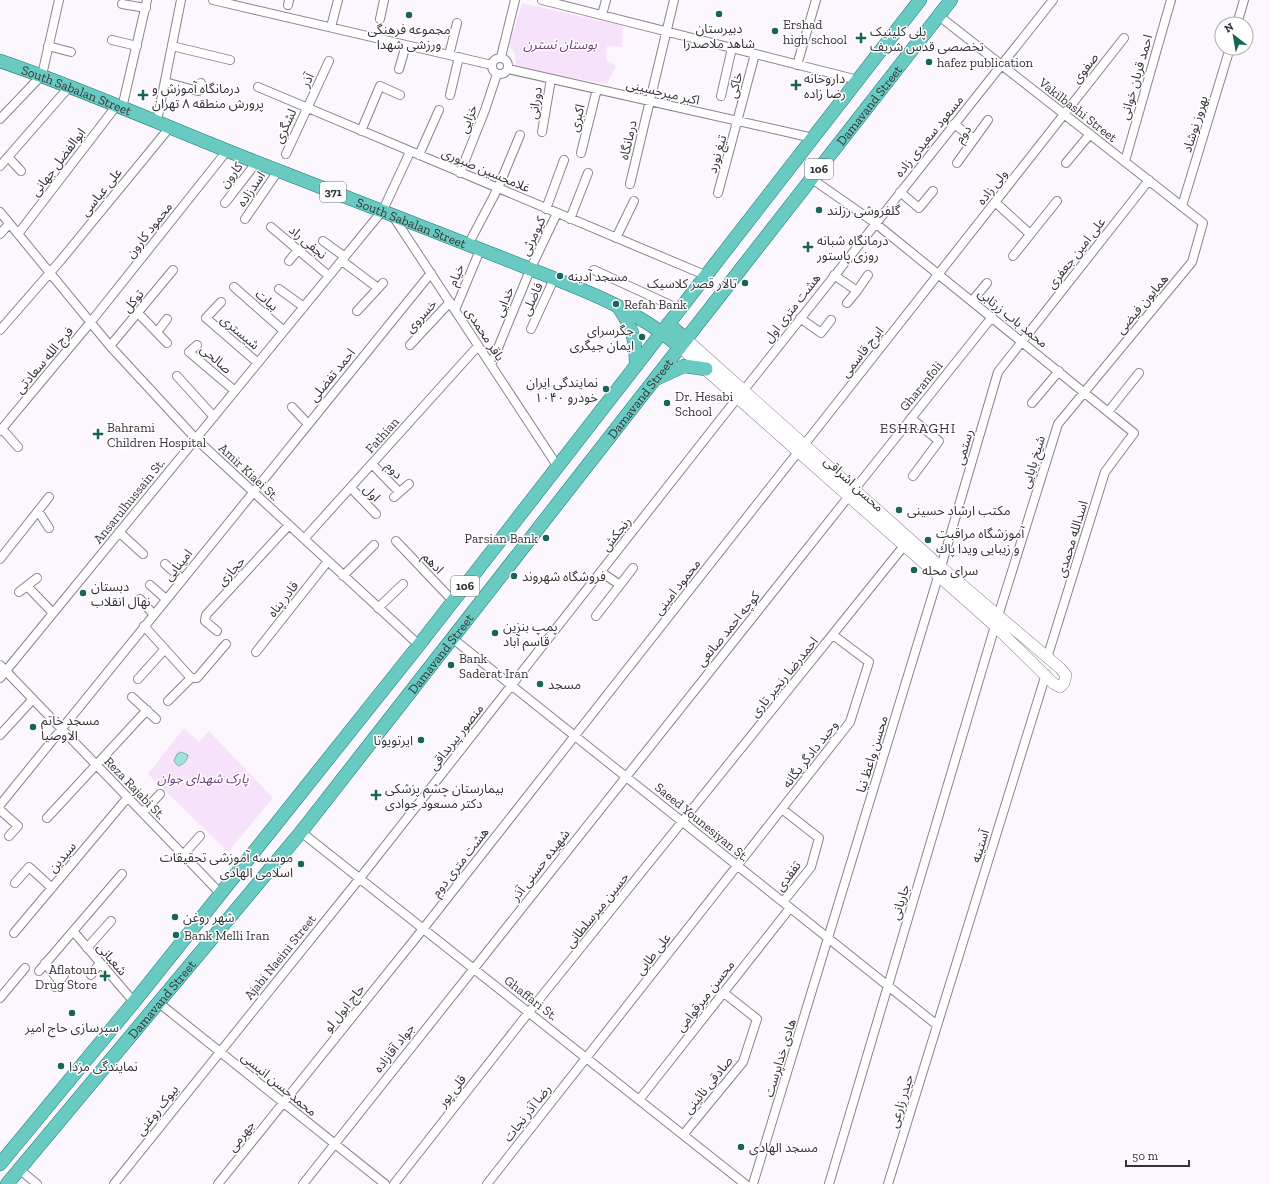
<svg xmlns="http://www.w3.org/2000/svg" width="1270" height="1184" viewBox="0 0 1270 1184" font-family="'Zilla Slab','Noto Sans Arabic',serif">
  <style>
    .green { fill: #f7e2fc }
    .water { fill: #9ee4d9; stroke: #7fafa8 }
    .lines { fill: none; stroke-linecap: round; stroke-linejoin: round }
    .minor-casing { stroke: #8b828e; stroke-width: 10 }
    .secondary-casing { stroke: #8b828e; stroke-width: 12 }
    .primary-casing { stroke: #167e77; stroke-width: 14 }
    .minor { stroke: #fff; stroke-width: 8 }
    .secondary { stroke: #fff; stroke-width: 11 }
    .primary { stroke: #69cac2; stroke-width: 13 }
    .poi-dot { fill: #18635a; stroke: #fff; stroke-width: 1.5 }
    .labels { text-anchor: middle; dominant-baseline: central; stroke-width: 3; stroke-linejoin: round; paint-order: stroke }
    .shield { fill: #fff; stroke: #727073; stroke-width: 1 }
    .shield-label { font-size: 12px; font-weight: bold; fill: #363237 }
    .poi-label { font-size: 13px; fill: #363237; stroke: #fff; text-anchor: start }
    .park-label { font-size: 13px; font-style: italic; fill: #6c4077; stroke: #fff }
    .street-label { font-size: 13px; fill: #363237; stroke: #fff }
    .neighbourhood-label { font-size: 14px; letter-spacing: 1px; fill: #352d37; stroke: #fff }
  </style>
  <rect width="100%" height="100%" fill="#fcf6fe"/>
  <!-- green -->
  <path class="green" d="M 522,3 L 623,26 L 622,47 L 607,46 L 606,60 L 616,66 L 607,84 L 551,75 L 515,65 C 517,56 515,52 509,46 Z
    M 184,728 L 199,742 L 209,731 L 273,798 L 228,852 L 148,774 Z"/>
  <!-- water -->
  <path class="water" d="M 181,752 L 188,755 C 187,761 184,764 178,766 L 174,761 L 177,754 Z"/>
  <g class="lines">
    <!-- minor casing -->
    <g class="minor-casing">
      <path id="minor" d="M 213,0 L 492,65
        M 542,0 L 858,80
        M 122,4 L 146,8
        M 288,5 L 289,0
        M 602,15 L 606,0
        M 939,16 L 1203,223 L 1192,262 L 1058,424 L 998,616
        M 380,19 L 384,0
        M 1237,24 L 1244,0
        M 331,27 L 338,0
        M 112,40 L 137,46
        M 48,46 L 71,52
        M 172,46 L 230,60
        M 449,55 L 457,23
        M 501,57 L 515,0
        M492 66a8 8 0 1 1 16 0a8 8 0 1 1-16 0Z
        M 797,65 L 816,0
        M 399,69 L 406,45
        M 508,69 L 813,138
        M 165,82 L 198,91 L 201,83
        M 258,87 L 705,275
        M 450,95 L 459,57
        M 721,96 L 732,48
        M 122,108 L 147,0
        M 0,119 L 42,75 L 59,0
        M 157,121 L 181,0
        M 954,124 L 974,139
        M 361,131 L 380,86 L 400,95
        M 542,132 L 551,79
        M 581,153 L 597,89
        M 286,154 L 329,61
        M 419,155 L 439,110
        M 8,157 L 21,171
        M 1125,161 L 1171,0
        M 957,163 L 988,120
        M 1066,163 L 1090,134
        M 0,166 L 69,87
        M 460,173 L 485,110 L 497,74
        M 812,179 L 875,223 L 1134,433 L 1105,472 L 1047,658
        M 630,184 L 674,0
        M 900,192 L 919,208 L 933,191
        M 718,193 L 755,54
        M 995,202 L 1030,234
        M 225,203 L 256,163
        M 1182,206 L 1230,48
        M 546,209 L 564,160
        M 0,212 L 110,346 L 196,439 L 419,645
        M 393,216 L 558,467
        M 245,219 L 278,171
        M 570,219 L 588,173
        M 271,227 L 329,276
        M 0,234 L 9,224
        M 18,234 L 117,105
        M 616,238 L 634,201
        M 323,241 L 345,257
        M 468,245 L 498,188 L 520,135
        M 1013,256 L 1057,201
        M 289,261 L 298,250
        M 342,261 L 378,288
        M 594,270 L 679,309
        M 834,275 L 857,291 L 868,275
        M 234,287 L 284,331
        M 279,289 L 304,307
        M 972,301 L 987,283
        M 221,302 L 206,318 L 258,363
        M 847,303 L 857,291
        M 455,310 L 480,250
        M 357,311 L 383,283
        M 138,313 L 167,343
        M 800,318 L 821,333 L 831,320
        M 531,329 L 554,279
        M 0,330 L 61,260 L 170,127
        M 157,332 L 167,319
        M 197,345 L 189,352 L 235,391
        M 410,345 L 450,302
        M 110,346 L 173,270
        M 491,365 L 530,270 L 557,213
        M 177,376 L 214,417
        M 744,390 L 1053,0
        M 1032,403 L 1059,371
        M 292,407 L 308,424
        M 1108,412 L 1139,373
        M 911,418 L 939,441 L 913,476
        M 2,429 L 18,447
        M 0,431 L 90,323 L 226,152
        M 804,445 L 1124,38
        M 372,464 L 399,492
        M 351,488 L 376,514
        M 854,490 L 992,317
        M 394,497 L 409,484
        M 38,511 L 49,528
        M 119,532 L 143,554
        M 304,539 L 478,346
        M 396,541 L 453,601
        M 0,559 L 49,497
        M 165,564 L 182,579
        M 941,567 L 998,372 L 1149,180
        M 601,572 L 620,585 L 633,568
        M 343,576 L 374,545
        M 150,585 L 166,599
        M 27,586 L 53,613
        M 19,592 L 37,578
        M 140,599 L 153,614
        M 378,608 L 403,584
        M 596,616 L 620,585
        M 144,626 L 191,678 L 197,678 L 226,644
        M 217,631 L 205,621 L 206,615 L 289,525
        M 452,638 L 937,1025
        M 256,652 L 328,561
        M 0,665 L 220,893
        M 0,678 L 383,210 L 410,152
        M 138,679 L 165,649
        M 132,697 L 156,719
        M 168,701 L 191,678
        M 0,735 L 33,699
        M 0,805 L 431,273
        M 782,809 L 819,838 L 811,867 L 783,902
        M 0,810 L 18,826 L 9,836
        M 143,812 L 160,794
        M 47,818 L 147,710
        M 301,832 L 745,1184
        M 183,855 L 200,836
        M 15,883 L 29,867 L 52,888
        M 73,931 L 134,1002
        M 14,933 L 128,797
        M 87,948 L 111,921
        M 45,963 L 59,981
        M 39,971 L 122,874
        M 91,975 L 100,963
        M 55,987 L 64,975
        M 0,998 L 25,968
        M 159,1003 L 385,1184
        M 639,1100 L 790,908
        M 683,1135 L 743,1062 L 757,1019 L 724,993
        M 19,1169 L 37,1184
        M 114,1184 L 360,878 L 738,397
        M 218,1184 L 423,929 L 798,452
        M 303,1184 L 849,496
        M 394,1184 L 529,1012 L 903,547
        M 487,1184 L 850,722 L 869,662 L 833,635
        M 753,1184 L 938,577
        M 829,1184 L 995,626
        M 888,1184 L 1046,674"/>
    </g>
    <!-- secondary casing -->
    <g class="secondary-casing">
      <path id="secondary" d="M 680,347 L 995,626 L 1053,683 L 1060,687 L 1064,683 L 1066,675 L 1060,668 L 941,567 L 686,339"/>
    </g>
    <!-- primary casing -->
    <g class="primary-casing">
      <g id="primary">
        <path id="s1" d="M 0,61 C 97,94 190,138 287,174 C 360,202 432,231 505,259 C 566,284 629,303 680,347"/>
        <path d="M 619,308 C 633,328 636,342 636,366"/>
        <path d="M 668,324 L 686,339"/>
        <path d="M 658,378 L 684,366 L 706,369"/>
        <path d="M 0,1164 L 134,1002 L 419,645 L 920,0"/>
        <path id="s2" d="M 7,1184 L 301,832 L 951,0"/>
      </g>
    </g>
    <!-- minor -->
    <use href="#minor" class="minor"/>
    <!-- secondary -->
    <use href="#secondary" class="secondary"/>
    <!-- primary -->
    <use href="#primary" class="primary"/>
  </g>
  <!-- markers -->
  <g class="poi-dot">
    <circle cx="719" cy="14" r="4"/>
    <circle cx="409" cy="15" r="4"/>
    <circle cx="775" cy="31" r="4"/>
    <path d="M859 32h4v4h4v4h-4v4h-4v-4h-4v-4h4z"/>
    <circle cx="929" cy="62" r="4"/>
    <path d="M794 79h4v4h4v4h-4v4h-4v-4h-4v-4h4z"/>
    <path d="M141 89h4v4h4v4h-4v4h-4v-4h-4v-4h4z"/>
    <circle cx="819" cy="210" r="4"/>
    <path d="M806 241h4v4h4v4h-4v4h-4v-4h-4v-4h4z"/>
    <circle cx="560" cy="276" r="4"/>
    <circle cx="745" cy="283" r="4"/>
    <circle cx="616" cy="304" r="4"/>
    <circle cx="642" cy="337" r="4"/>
    <circle cx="606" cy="389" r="4"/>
    <circle cx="667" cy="403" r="4"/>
    <path d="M96 428h4v4h4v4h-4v4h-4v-4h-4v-4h4z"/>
    <circle cx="899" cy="510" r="4"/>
    <circle cx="546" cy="538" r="4"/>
    <circle cx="928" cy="540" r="4"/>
    <circle cx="914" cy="570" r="4"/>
    <circle cx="514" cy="576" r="4"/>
    <circle cx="83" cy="593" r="4"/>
    <circle cx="495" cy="633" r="4"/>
    <circle cx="451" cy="665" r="4"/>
    <circle cx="540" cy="684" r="4"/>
    <circle cx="33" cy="727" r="4"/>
    <circle cx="421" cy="740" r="4"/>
    <path d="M374 789h4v4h4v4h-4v4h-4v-4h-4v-4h4z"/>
    <circle cx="301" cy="864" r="4"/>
    <circle cx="175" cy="917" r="4"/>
    <circle cx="176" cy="935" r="4"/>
    <path d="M103 970h4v4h4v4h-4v4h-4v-4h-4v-4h4z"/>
    <circle cx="72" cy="1013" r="4"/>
    <circle cx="61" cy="1066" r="4"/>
    <circle cx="741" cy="1147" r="4"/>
  </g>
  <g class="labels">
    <!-- shield labels -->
    <g class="shield">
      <rect x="805" y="159" width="28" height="20" rx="3"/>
      <rect x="320" y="182" width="26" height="20" rx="3"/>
      <rect x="451" y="576" width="28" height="20" rx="3"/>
    </g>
    <g class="shield-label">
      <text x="819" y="169">106</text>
      <text x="333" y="192">371</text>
      <text x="465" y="586">106</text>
    </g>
    <!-- poi labels -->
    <g class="poi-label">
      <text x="783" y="24">Ershad<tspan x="783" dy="15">high school</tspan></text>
      <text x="719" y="28" text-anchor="middle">دبیرستان<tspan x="719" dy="15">شاهد ملاصدرا</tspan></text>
      <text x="409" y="29" text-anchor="middle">مجموعه فرهنگی<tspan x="409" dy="15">ورزشی شهدا</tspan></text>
      <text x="870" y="31">پلی کلینیک<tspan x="870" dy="15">تخصصی قدس شریف</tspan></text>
      <text x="937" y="62">hafez publication</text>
      <text x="804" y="78">داروخانه<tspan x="804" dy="15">رضا زاده</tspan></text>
      <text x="152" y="88">درمانگاه آموزش و<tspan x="152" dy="15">پرورش منطقه ۸ تهران</tspan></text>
      <text x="827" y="210">گلفروشی رزلند</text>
      <text x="817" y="240">درمانگاه شبانه<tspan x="817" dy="15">روزی پاستور</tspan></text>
      <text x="568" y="276">مسجد آدینه</text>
      <text x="737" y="283" text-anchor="end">تالار قصر کلاسیک</text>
      <text x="624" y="304">Refah Bank</text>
      <text x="634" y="330" text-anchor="end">جگرسرای<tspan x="634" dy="15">ایمان جیگری</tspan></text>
      <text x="598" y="382" text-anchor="end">نمایندگی ایران<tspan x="598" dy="15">خودرو ۱۰۴۰</tspan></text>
      <text x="675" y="396">Dr. Hesabi<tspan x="675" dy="15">School</tspan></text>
      <text x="107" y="427">Bahrami ‌<tspan x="107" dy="15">Children Hospital</tspan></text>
      <text x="907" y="510">مکتب ارشاد حسینی</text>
      <text x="936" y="533">آموزشگاه مراقبت<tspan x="936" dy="15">و زيبايى ويدا پاك</tspan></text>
      <text x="538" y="538" text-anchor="end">Parsian Bank</text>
      <text x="922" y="570">سرای محله</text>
      <text x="522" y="576">فروشگاه شهروند</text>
      <text x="91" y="586">دبستان<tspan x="91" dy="15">نهال انقلاب</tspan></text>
      <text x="503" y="626">پمپ بنزین<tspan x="503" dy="15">قاسم آباد</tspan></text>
      <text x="459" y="658">Bank<tspan x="459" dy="15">Saderat Iran</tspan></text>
      <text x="548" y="684">مسجد</text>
      <text x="41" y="720">مسجد خاتم<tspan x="41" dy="15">الاوصیا</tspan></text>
      <text x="413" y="740" text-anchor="end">ایرتویوتا</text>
      <text x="385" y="788">بیمارستان چشم پزشکی<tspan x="385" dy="15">دکتر مسعود جوادی</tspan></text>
      <text x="293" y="857" text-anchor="end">موسسه آموزشی تحقیقات<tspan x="293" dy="15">اسلامی الهادی</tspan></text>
      <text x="183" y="917">شهر روغن</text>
      <text x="184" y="935">Bank Melli Iran</text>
      <text x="97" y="969" text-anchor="end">Aflatoun<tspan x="97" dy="15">Drug Store</tspan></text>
      <text x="72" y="1027" text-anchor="middle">سپرسازی حاج امیر</text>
      <text x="69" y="1066">نمایندگی مزدا</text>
      <text x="749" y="1147">مسجد الهادی</text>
    </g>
    <!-- park labels -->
    <g class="park-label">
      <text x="560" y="44">بوستان نسترن</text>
      <text x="203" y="778">پارک شهدای جوان</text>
    </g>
    <!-- street labels -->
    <g class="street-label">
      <text transform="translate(1085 68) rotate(-52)">صفوی</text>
      <text transform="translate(1136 77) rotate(-74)">احمد قربان خوانی</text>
      <text transform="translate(307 80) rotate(-65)">آذر</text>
      <text transform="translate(735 85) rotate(-76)">خاکی</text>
      <text stroke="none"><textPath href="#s1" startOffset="82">South Sabalan Street</textPath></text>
      <text transform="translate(663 92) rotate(13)">اکبر میرحسینی</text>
      <text transform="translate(535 103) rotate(-81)">دورانی</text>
      <text stroke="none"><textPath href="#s2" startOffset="1381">Damavand Street</textPath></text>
      <text transform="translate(1078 110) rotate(38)">Vakilbashi Street</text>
      <text transform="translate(577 118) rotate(-76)">اکبری</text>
      <text transform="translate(468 119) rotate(-69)">خزایی</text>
      <text transform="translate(1195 124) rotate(-73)">بهروز نوشاد</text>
      <text transform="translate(285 126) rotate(-65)">لشگری</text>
      <text transform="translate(963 134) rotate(-54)">دوم</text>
      <text transform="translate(929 136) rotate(-51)">مسعود سعیدی زاده</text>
      <text transform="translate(628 140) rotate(-77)">درمانگاه</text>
      <text transform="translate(717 154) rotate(-74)">تیغ نورد</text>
      <text transform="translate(58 162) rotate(-53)">ابوالفضل جهانی</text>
      <text transform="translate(486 170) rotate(23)">غلامحسین صبوری</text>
      <text transform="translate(231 175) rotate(-52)">کارون</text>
      <text transform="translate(992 187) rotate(-52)">ولی زاده</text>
      <text transform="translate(251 189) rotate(-56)">اسدزاده</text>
      <text transform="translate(101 192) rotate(-51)">علی عباسی</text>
      <text stroke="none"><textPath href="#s1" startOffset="442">South Sabalan Street</textPath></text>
      <text transform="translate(149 230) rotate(-52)">محمود کارون</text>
      <text transform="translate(533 236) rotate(-65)">کیومرثی</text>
      <text transform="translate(308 242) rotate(40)">نجفی راد</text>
      <text transform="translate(1076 253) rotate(-52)">علی امین جعفری</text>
      <text transform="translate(456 275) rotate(-67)">خیام</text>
      <text transform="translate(532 299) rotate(-66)">فاضلی</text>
      <text transform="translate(267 300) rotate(41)">بیات</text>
      <text transform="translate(133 301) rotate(-50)">توکل</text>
      <text transform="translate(504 302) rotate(-68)">خدایی</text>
      <text transform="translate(1142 304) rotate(-50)">همایون فیضی</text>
      <text transform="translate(792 308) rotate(-52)">هشت متری اول</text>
      <text transform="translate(421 316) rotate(-48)">خسروی</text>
      <text transform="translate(1013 318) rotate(39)">محمد باب زرتابی</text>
      <text transform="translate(240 332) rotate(40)">شیستری</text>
      <text transform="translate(485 334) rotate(57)">باقر محمدی</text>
      <text transform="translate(862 352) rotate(-52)">ایرج قاسمی</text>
      <text transform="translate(216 359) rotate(41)">صالحی</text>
      <text transform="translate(44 360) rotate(-50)">فرج الله سعادتی</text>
      <text transform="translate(332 375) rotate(-51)">احمد تفضلی</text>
      <text transform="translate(921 386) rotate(-51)">Gharanfoli</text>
      <text stroke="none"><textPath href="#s2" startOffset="1009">Damavand Street</textPath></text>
      <text transform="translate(382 435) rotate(-48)">Fathian</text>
      <text transform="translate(964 447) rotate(-74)">رستمی</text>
      <text transform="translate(1033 462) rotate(-73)">شیخ بابایی</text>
      <text transform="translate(394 470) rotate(46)">دوم</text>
      <text transform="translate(249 472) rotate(43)">Amir Kiaei St.</text>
      <text transform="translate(854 484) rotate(42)">محسن اشراقی</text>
      <text transform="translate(372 493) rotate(46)">اول</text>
      <text transform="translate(129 501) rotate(-51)">Ansarulhussain St.</text>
      <text transform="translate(616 534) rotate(-52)">رنجکش</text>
      <text transform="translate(1072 539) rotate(-73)">اسدالله محمدی</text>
      <text transform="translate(433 563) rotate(46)">ادهم</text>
      <text transform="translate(178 565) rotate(-51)">امینایی</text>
      <text transform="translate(231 571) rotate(-48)">حجازی</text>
      <text transform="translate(677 587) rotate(-52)">محمود امینی</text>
      <text transform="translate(283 599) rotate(-52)">قادر پناه</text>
      <text transform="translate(728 629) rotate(-51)">کوچه احمد صانعی</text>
      <text stroke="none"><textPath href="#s2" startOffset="685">Damavand Street</textPath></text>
      <text transform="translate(784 677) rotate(-51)">احمدرضا رنجبر تاری</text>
      <text transform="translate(456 737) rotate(-52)">منصور پیربداقی</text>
      <text transform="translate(810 754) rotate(-52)">وحید دادگر یگانه</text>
      <text transform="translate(872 754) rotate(-73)">محسن واعظ نیا</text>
      <text transform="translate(135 788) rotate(46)">Reza Rajabi St.</text>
      <text transform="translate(702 822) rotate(39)">Saeed Younesiyan St.</text>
      <text transform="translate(980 846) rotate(-73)">آستینه</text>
      <text transform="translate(62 857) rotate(-50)">سیدین</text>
      <text transform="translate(460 862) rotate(-52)">هشت متری دوم</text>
      <text transform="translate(540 865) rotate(-52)">شهیده حسنی آذر</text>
      <text transform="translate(788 876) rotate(-54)">تفقدی</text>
      <text transform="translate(900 902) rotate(-73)">جاریانی</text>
      <text transform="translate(597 910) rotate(-51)">حسین میرسلطانی</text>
      <text transform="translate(653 954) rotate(-52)">علی طایی</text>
      <text transform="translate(280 957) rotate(-51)">Ajabi Naeini Street</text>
      <text transform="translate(112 959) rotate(49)">شعبانی</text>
      <text transform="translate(705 996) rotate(-52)">محسن میرقوامی</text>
      <text transform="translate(531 998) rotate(38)">Ghaffari St.</text>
      <text stroke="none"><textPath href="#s2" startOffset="241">Damavand Street</textPath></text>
      <text transform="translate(344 1008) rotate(-51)">حاج ابول لو</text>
      <text transform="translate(394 1048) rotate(-52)">جواد آقازاده</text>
      <text transform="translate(780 1058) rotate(-73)">هادی خداپرست</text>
      <text transform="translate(279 1084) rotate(39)">محمدحسن انیسی</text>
      <text transform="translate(708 1085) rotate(-51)">صادقی نائینی</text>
      <text transform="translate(452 1091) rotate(-52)">قلی پور</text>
      <text transform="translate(901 1101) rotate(-73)">حیدر زارعی</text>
      <text transform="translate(157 1110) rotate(-52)">بیوک روغنی</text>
      <text transform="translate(527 1113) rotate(-52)">رضا آذر نجات</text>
      <text transform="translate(241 1136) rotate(-52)">جهرمی</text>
    </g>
    <!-- neighbourhood labels -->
    <g class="neighbourhood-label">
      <text x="918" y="428">ESHRAGHI</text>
    </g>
  </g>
  <!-- north arrow -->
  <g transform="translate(1234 36) rotate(329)"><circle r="19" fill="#ffffff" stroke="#afadaf"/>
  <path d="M0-3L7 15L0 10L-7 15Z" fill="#18635a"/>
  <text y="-6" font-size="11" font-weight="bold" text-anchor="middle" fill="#363237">N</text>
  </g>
  <!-- scale -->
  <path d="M1126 1160v6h63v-6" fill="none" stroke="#363237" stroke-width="2"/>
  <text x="1132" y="1160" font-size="12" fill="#363237" stroke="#ffffff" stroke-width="3" paint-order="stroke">50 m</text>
</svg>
